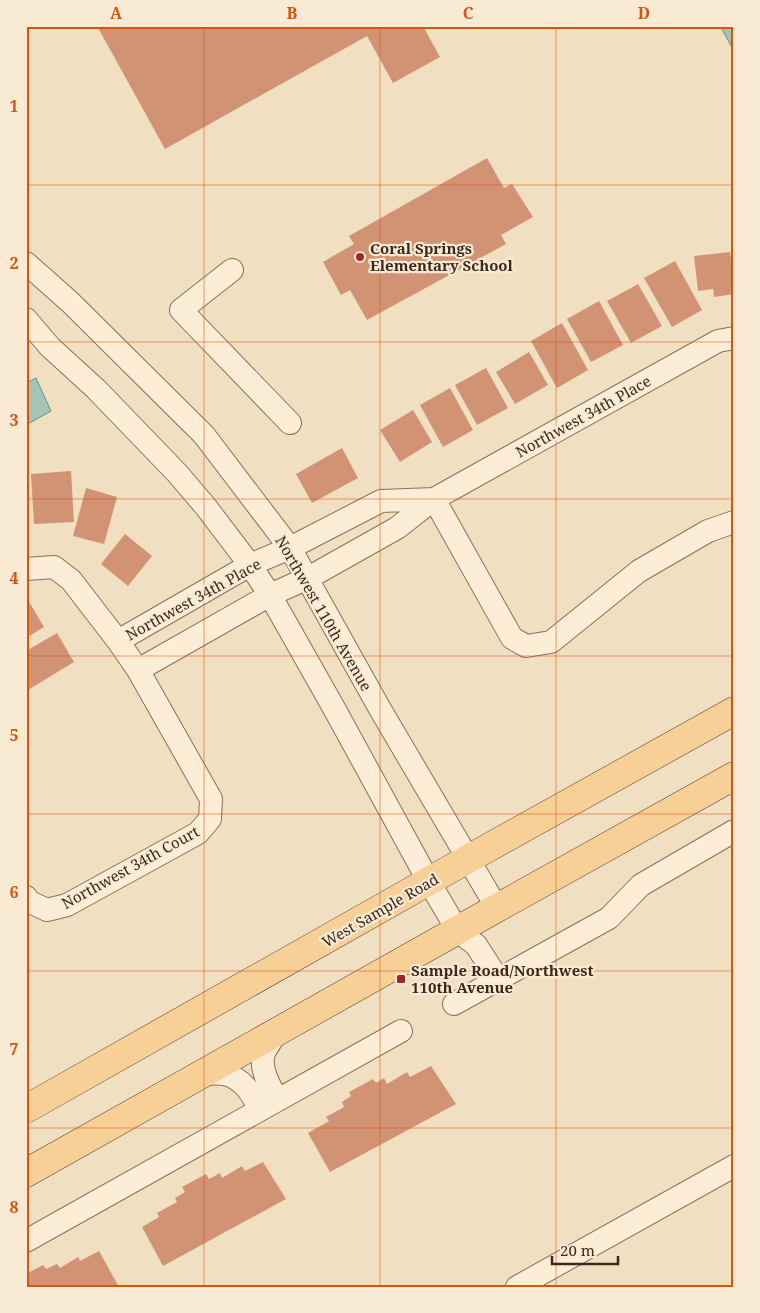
<svg xmlns="http://www.w3.org/2000/svg" width="760" height="1313" viewBox="0 0 760 1313" font-family="'Noto Serif',serif">
  <style>
    .water { fill: #a5c4b8; stroke: #6b9385 }
    .building { fill: #d29375 }
    .lines { fill: none; stroke-linecap: round; stroke-linejoin: round }
    .minor-casing { stroke: #8d6f58; stroke-width: 24 }
    .major-casing { stroke: #5a3e2c; stroke-width: 29 }
    .minor { stroke: #fbedd6; stroke-width: 22 }
    .major { stroke: #f7d098; stroke-width: 28 }
    .grid { fill: none; stroke: #d7540e; stroke-width: 1; stroke-opacity: 0.55 }
    .poi-dot { fill: #a02330; stroke: #f8ead3; stroke-width: 2 }
    .labels { text-anchor: middle; dominant-baseline: central; stroke-width: 4.5; stroke-linejoin: round; paint-order: stroke }
    .poi-label { font-size: 15px; font-weight: bold; fill: #3c291d; stroke: #f8ead3; text-anchor: start }
    .street-label { font-size: 15px; fill: #3c291d; stroke: #f8ead3 }
    .neatline { fill: none; stroke: #d7540e; stroke-width: 2 }
    .grid-label { font-size: 16px; text-anchor: middle; font-weight: bold; fill: #d7540e }
  </style>
  <rect width="100%" height="100%" fill="#f1dfc2"/>
  <!-- water -->
  <path class="water" d="M 720,26 L 734,26 L 734,51 Z
    M 36,378 L 51,411 L 26,425 L 26,383 Z"/>
  <!-- building -->
  <path class="building" d="M 97,26 L 423,26 L 440,57 L 393,83 L 367,36 L 165,149 Z
    M 487,158 L 504,188 L 512,184 L 533,217 L 501,235 L 506,244 L 367,320 L 350,290 L 341,295 L 323,262 L 354,244 L 349,236 Z
    M 730,252 L 734,283 L 734,294 L 714,297 L 713,289 L 698,291 L 694,256 Z
    M 675,261 L 702,310 L 672,327 L 644,278 Z
    M 638,284 L 662,326 L 631,343 L 607,301 Z
    M 599,301 L 623,345 L 591,362 L 567,319 Z
    M 562,323 L 588,370 L 557,388 L 531,341 Z
    M 529,352 L 548,385 L 515,404 L 496,372 Z
    M 486,368 L 508,408 L 477,425 L 455,385 Z
    M 450,388 L 473,430 L 443,447 L 420,405 Z
    M 413,410 L 432,442 L 400,462 L 380,430 Z
    M 342,448 L 358,478 L 312,503 L 296,474 Z
    M 71,471 L 74,522 L 34,524 L 31,474 Z
    M 86,488 L 117,497 L 104,544 L 73,536 Z
    M 125,534 L 152,556 L 128,586 L 101,564 Z
    M 28,600 L 44,627 L 26,638 L 26,601 Z
    M 57,633 L 74,662 L 28,690 L 26,687 L 26,651 Z
    M 431,1066 L 456,1104 L 330,1172 L 308,1133 L 329,1121 L 326,1117 L 344,1107 L 342,1102 L 351,1096 L 349,1092 L 373,1079 L 376,1083 L 384,1078 L 387,1084 L 407,1072 L 410,1077 Z
    M 263,1162 L 286,1199 L 163,1266 L 142,1227 L 159,1217 L 157,1213 L 177,1202 L 175,1198 L 185,1192 L 182,1187 L 206,1174 L 209,1179 L 220,1173 L 222,1178 L 242,1166 L 245,1171 Z
    M 99,1251 L 119,1287 L 26,1287 L 26,1274 L 43,1265 L 46,1269 L 57,1264 L 60,1268 L 78,1257 L 80,1261 Z"/>
  <g class="lines">
    <!-- minor casing -->
    <g class="minor-casing">
      <path id="minor" d="M 26,263 L 70,302 L 204,435 L 290,548 L 380,709 L 497,908
        M 232,270 L 181,310 L 290,423
        M 26,319 L 50,347 L 96,389 L 177,473 L 206,507 L 250,565 L 270,595 L 335,710 L 429,882 L 458,931 L 476,945 L 498,979
        M 434,499 L 512,638 L 526,646 L 551,642 L 639,571 L 708,531 L 734,522
        M 26,569 L 54,567 L 71,580 L 118,641 L 138,670 L 211,799 L 210,819 L 198,833 L 67,905 L 47,910 L 28,901 L 26,897
        M 118,641 L 250,565 L 290,548 L 381,501 L 434,499
        M 138,670 L 270,595 L 308,578 L 397,528 L 434,499 L 718,341 L 734,338
        M 454,1004 L 609,918 L 641,885 L 734,831
        M 277,1032 C 273,1039 267,1046 264,1053 C 259,1069 270,1087 278,1100
        M 203,1074 C 210,1074 217,1073 224,1074 C 243,1078 252,1094 260,1110
        M 26,1241 L 401,1031
        M 517,1287 L 734,1166"/>
    </g>
    <!-- major casing -->
    <g class="major-casing">
      <path id="major" d="M 26,1109 L 468,859 L 734,711
        M 26,1173 L 497,908 L 734,776"/>
    </g>
    <!-- minor -->
    <use href="#minor" class="minor"/>
    <!-- major -->
    <use href="#major" class="major"/>
  </g>
  <!-- grid -->
  <path class="grid" d="M 204,26 L 204,1287M 380,26 L 380,1287M 556,26 L 556,1287M 26,185 L 734,185M 26,342 L 734,342M 26,499 L 734,499M 26,656 L 734,656M 26,814 L 734,814M 26,971 L 734,971M 26,1128 L 734,1128"/>
  <!-- markers -->
  <g class="poi-dot">
    <circle cx="360" cy="257" r="5"/>
    <rect x="396" y="974" width="10" height="10" rx="2.5"/>
  </g>
  <g class="labels">
    <!-- poi labels -->
    <g class="poi-label">
      <text x="370" y="248">Coral Springs<tspan x="370" dy="17">Elementary School</tspan></text>
      <text x="411" y="970">Sample Road/Northwest<tspan x="411" dy="17">110th Avenue</tspan></text>
    </g>
    <!-- street labels -->
    <g class="street-label">
      <text transform="translate(583 416) rotate(-29)">Northwest 34th Place</text>
      <text transform="translate(193 599) rotate(-29)">Northwest 34th Place</text>
      <text transform="translate(324 613) rotate(60)">Northwest 110th Avenue</text>
      <text transform="translate(130 867) rotate(-29)">Northwest 34th Court</text>
      <text transform="translate(380 910) rotate(-30)">West Sample Road</text>
    </g>
  </g>
  <!-- border -->
  <rect width="760" height="1313" fill="none" stroke="#f8ead3" stroke-width="55"/>
  <!-- scale -->
  <path d="M552 1256v8h66v-8" fill="none" stroke="#3c291d" stroke-width="2.5"/>
  <text x="560" y="1256" font-size="15" fill="#3c291d" stroke="#f8ead3" stroke-width="4" paint-order="stroke">20 m</text>
  <rect x="28" y="28" width="704" height="1258" class="neatline"/>
  <g class="grid-label">
    <text x="116" y="19">A</text>
    <text x="292" y="19">B</text>
    <text x="468" y="19">C</text>
    <text x="644" y="19">D</text>
    <text x="14" y="112">1</text>
    <text x="14" y="269">2</text>
    <text x="14" y="426">3</text>
    <text x="14" y="584">4</text>
    <text x="14" y="741">5</text>
    <text x="14" y="898">6</text>
    <text x="14" y="1055">7</text>
    <text x="14" y="1213">8</text>
  </g>
</svg>
